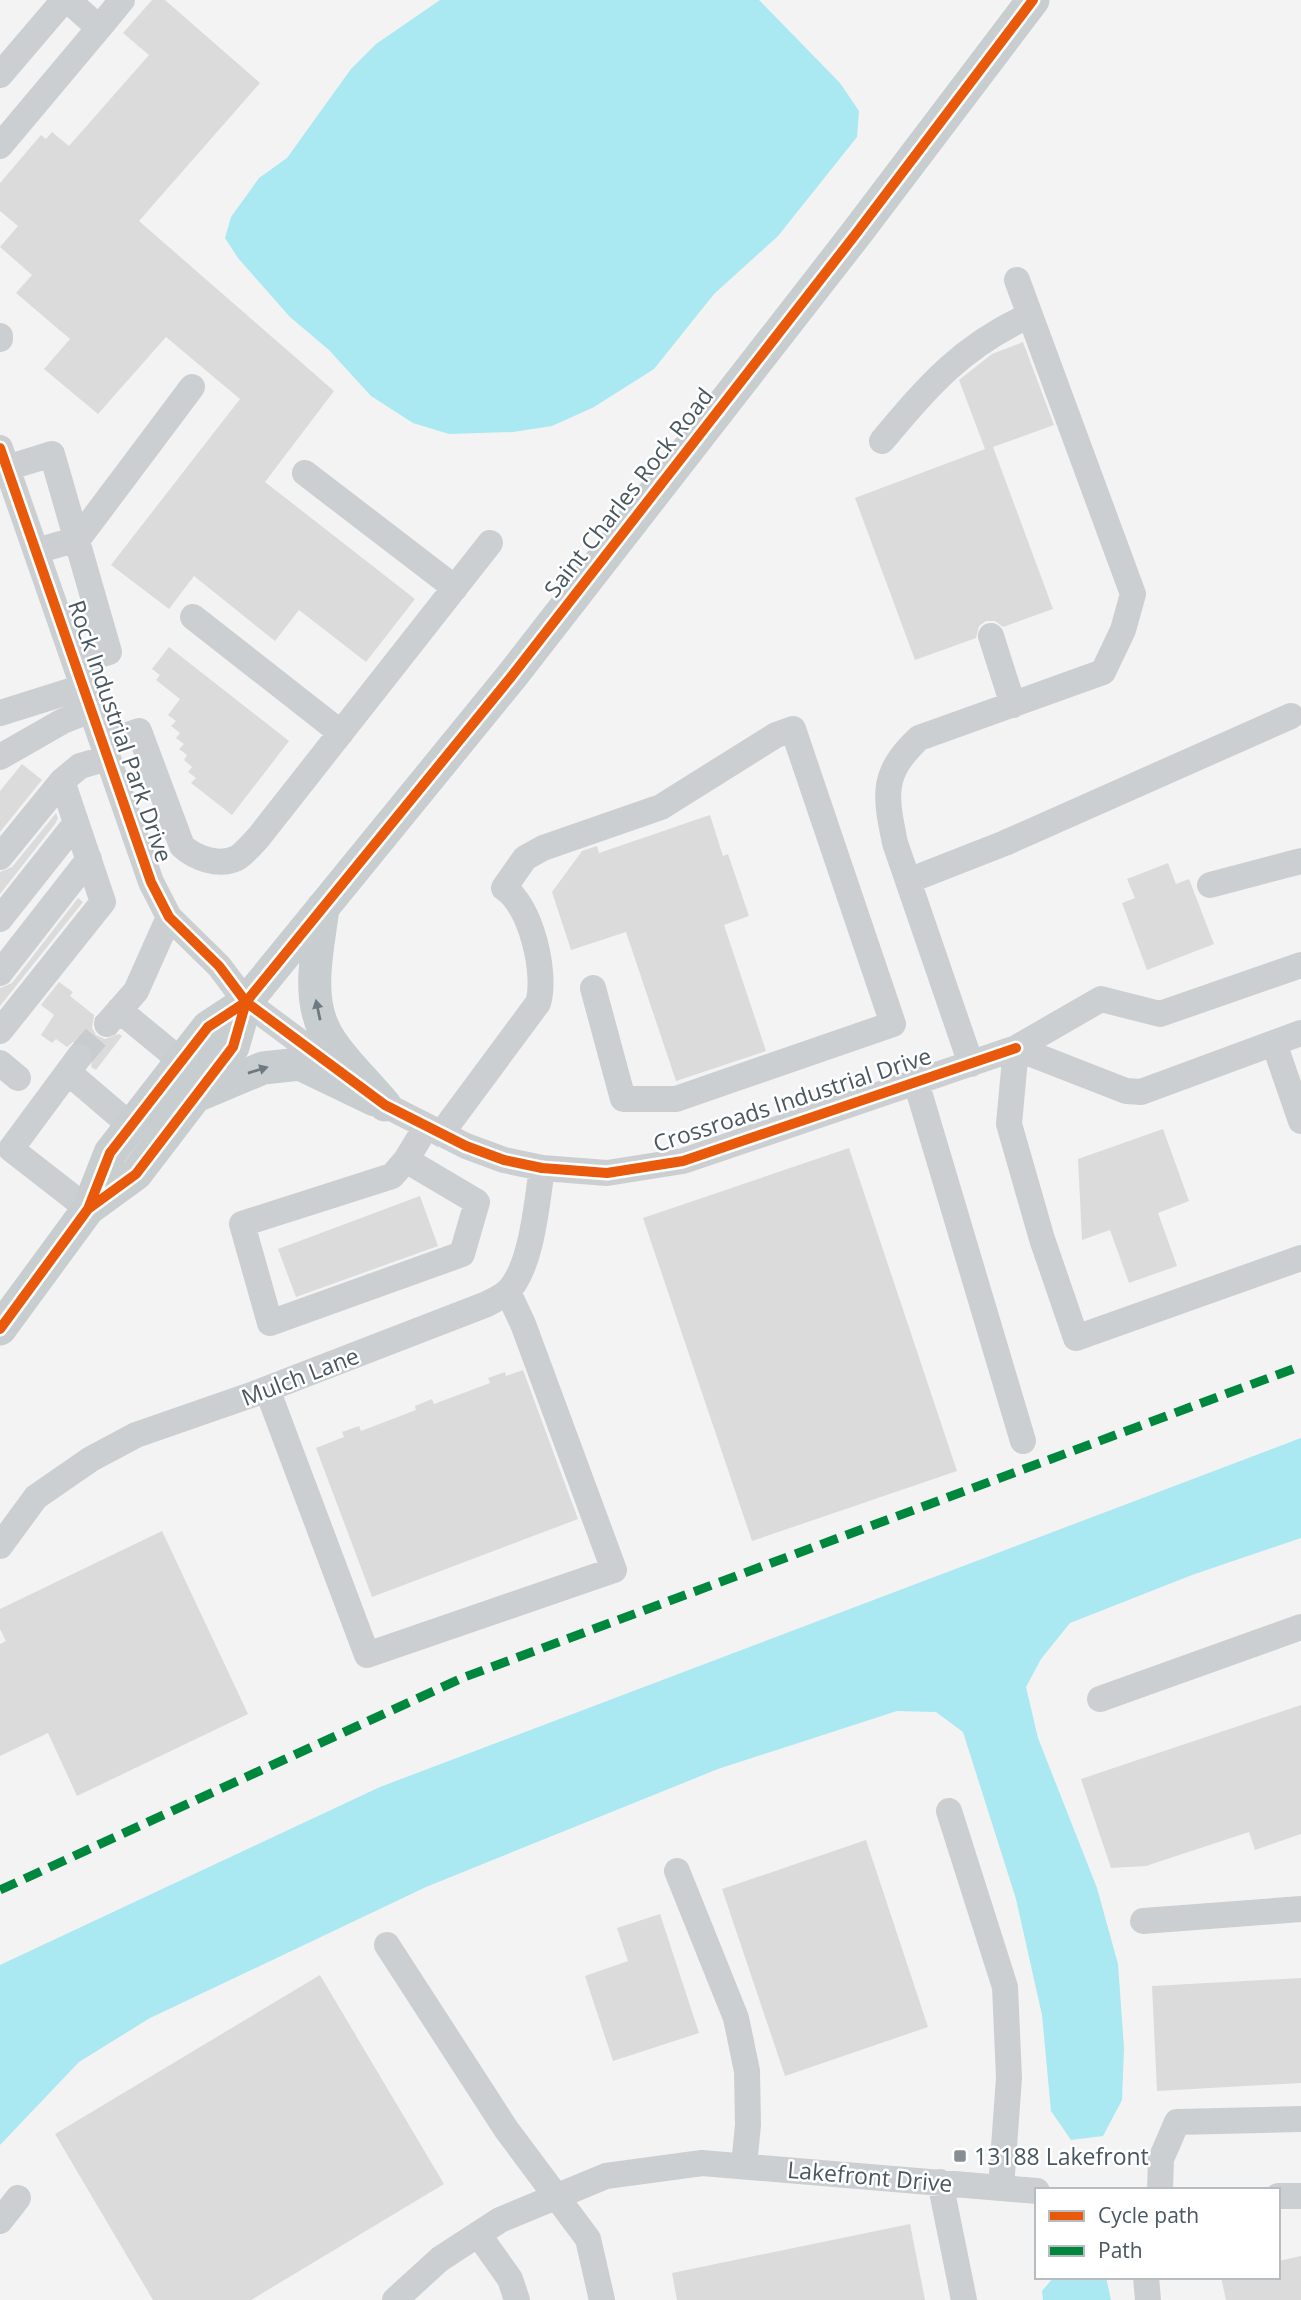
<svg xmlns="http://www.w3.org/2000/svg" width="1301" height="2300" viewBox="0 0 1301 2300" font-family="'Open Sans',sans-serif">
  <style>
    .water { fill: #aae8f2 }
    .building { fill: #dbdbdc }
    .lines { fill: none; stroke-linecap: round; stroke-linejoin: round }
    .minor-tunnel { stroke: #c8ccce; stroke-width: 26; stroke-dasharray: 26 13; stroke-linecap: butt }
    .minor { stroke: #cccfd1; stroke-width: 26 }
    .major { stroke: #c8cdcf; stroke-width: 33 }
    .quiet { stroke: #00873e; stroke-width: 9; stroke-dasharray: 18 9; stroke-linecap: butt }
    .cycleway-casing { stroke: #fff; stroke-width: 15 }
    .cycleway { stroke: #e8590c; stroke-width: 10 }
    .oneway { fill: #6e7a81 }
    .poi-dot { fill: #848e93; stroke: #fff; stroke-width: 2.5 }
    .labels { text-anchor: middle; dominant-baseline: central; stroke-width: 5; stroke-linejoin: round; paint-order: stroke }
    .street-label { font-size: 23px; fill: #485760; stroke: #fff }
    .poi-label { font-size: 23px; fill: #485760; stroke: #fff; text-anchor: start }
  </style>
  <rect width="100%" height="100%" fill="#f3f3f3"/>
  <!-- water -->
  <path class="water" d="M 440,0 L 759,0 L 840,83 L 859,111 L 857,137 L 778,236 L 714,294 L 654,369 L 594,407 L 552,426 L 513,432 L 449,434 L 413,423 L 371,396 L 329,350 L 290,317 L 238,258 L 225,238 L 231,217 L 259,178 L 287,158 L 351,69 L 376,44 Z
    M 1301,1438 L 1301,1538 L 1192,1575 L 1070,1623 L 1041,1659 L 1026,1687 L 1038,1738 L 1097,1888 L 1118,1964 L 1124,2048 L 1122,2100 L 1103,2136 L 1071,2140 L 1051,2111 L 1042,2015 L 1016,1899 L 963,1732 L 936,1712 L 897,1711 L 718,1769 L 426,1887 L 150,2018 L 79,2062 L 0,2145 L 0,1965 L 380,1787 Z
    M 1054,2277 L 1106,2277 L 1111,2300 L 1043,2300 L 1042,2291 Z"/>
  <!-- building -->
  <path class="building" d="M 152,0 L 165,0 L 260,83 L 139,221 L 334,391 L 265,482 L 415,599 L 366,662 L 299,610 L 275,641 L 194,576 L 169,609 L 111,565 L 240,399 L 166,337 L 98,414 L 44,369 L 70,339 L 16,293 L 32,275 L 0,247 L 18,226 L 0,211 L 0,183 L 41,135 L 46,139 L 52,132 L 69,146 L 149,55 L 123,33 Z
    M 1023,342 L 1054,425 L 993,447 L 1053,609 L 1003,627 L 995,621 L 986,621 L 979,626 L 976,638 L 915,660 L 855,498 L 985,449 L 959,380 L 992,354 Z
    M 169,647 L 289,741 L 232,815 L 191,783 L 196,778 L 188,772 L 192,767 L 184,760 L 187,755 L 179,749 L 184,744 L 176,738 L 180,733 L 171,726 L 176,721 L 168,715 L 180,699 L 156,680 L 160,675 L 152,669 Z
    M 22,764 L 42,780 L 0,832 L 0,791 Z
    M 56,813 L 58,818 L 55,824 L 0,894 L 0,872 L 12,867 Z
    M 710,815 L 723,856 L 728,854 L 749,916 L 724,925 L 766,1051 L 676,1081 L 626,932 L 571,950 L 552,892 L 582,851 L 597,846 L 599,853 Z
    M 1168,863 L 1176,884 L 1189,879 L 1214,944 L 1147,970 L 1122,903 L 1135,898 L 1127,879 Z
    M 78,898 L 83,902 L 0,1006 L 0,988 L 12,983 Z
    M 59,982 L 73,992 L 70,996 L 94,1015 L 92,1028 L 96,1035 L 105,1039 L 119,1034 L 122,1036 L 96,1070 L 91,1067 L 94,1051 L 88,1044 L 73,1042 L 67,1047 L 56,1039 L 52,1043 L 41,1035 L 54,1015 L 41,1005 Z
    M 1163,1129 L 1189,1201 L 1158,1213 L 1177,1266 L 1129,1283 L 1110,1230 L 1082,1240 L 1078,1159 Z
    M 849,1148 L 957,1471 L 752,1541 L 643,1218 Z
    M 420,1196 L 438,1246 L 296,1297 L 278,1249 Z
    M 523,1370 L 578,1519 L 372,1597 L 316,1448 L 344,1437 L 342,1432 L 359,1426 L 361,1431 L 416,1410 L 415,1406 L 432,1399 L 434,1404 L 490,1383 L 488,1378 L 505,1372 L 506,1376 Z
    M 162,1531 L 248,1714 L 77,1796 L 48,1733 L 0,1756 L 0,1644 L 6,1641 L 0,1629 L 0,1609 Z
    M 1301,1705 L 1301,1834 L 1255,1850 L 1249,1832 L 1146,1866 L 1111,1868 L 1081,1779 Z
    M 866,1840 L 928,2027 L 785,2076 L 722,1889 Z
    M 660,1914 L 699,2033 L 613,2061 L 585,1976 L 628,1961 L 617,1928 Z
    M 320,1975 L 444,2184 L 251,2300 L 153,2300 L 55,2134 Z
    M 1301,1978 L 1301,2083 L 1157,2091 L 1152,1986 Z
    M 910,2224 L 925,2300 L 677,2300 L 672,2273 Z
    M 1301,2256 L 1301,2300 L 1226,2300 L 1221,2277 L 1278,2277 L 1278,2261 Z"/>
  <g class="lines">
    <!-- minor-tunnel -->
    <path class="minor-tunnel" d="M 79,1057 L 107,1024"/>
    <!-- minor -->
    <path class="minor" d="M 99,28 L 122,0
      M 0,75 L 64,0
      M 0,146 L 99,28 L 68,0
      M 0,336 L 0,339
      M 882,441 C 929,385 962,346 1030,315
      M 0,448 L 151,882 L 169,917 L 219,966 L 246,1002 L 385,1105 L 466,1146 L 504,1160 L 542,1168 L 607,1173 L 683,1161 L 1016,1048 L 1101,999 L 1160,1014 L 1301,965
      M 0,470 L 52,454 L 109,652 L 75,662
      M 305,473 L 455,588
      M 36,551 L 78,539 L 192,387
      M 193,617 L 341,733
      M 991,636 L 1013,705
      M 0,713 L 83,687
      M 103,743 L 139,731 L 182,846 C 195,858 219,867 237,858 C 244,854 252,844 258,838 L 490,543
      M 0,757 L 63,721 L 91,710
      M 0,857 L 62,781
      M 908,881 L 1005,843 L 1291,716
      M 1210,885 L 1301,861
      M 0,919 L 76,823
      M 0,973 L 89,859
      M 119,1010 L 181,1061
      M 107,1024 L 136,991 L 169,917
      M 0,1031 L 103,902 L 62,781 L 80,766 L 108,758
      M 1274,1043 L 1301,1121
      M 1016,1048 L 1009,1124 L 1042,1239 L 1076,1338 L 1301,1258
      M 1016,1048 L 1126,1091 L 1141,1092 L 1301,1033
      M 79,1057 L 11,1149 L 88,1209
      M 0,1063 L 18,1078
      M 971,1064 L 895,843 C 885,794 881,774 919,738 L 1103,672 L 1123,630 L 1133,594 L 1017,280
      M 69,1073 L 131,1126
      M 916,1082 L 1023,1441
      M 441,1134 L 538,1003 C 547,974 531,905 504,888 L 525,858 L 543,848 L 661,807 L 776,735 L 793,729 L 893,1024 L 676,1099 L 623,1099 L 593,988
      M 406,1160 L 477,1202 L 462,1254 L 270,1323 L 242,1224 L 392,1176 L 406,1160 L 426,1127
      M 267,1389 L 367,1655 L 614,1570 L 523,1324 L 508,1292
      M 0,1546 L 36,1497 L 91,1459 L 136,1435 L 254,1394 L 487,1304 C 493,1301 501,1297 506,1293 C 532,1270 537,1201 542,1168
      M 1100,1699 L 1301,1627
      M 949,1811 L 1005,1987 L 1009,2078 L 1001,2188
      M 677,1871 L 736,2018 L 747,2071 L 748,2125 L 744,2165
      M 1143,1921 L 1301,1909
      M 387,1945 L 506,2129 L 588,2239 L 602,2300
      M 940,2182 L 964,2300
      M 1160,2190 L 1161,2159 L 1177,2122 L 1301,2119
      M 1278,2196 L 1301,2196
      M 0,2221 L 18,2198
      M 478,2234 L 510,2279 L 517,2300
      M 1146,2277 L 1148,2300
      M 395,2300 L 440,2259 L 500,2220 L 606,2176 L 702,2163 L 1037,2191"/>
    <!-- major -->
    <path class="major" d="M 323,907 C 319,944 306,993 324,1029 C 334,1052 368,1084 385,1105
      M 201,1094 L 263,1068 L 300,1064 L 375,1100
      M 88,1209 L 136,1174 L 233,1047 L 246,1002
      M 0,1329 L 88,1209 L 110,1153 L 208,1027 L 246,1002 L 511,677 L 855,235 L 1033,0"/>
    <!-- quiet -->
    <path class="quiet" d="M 0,1890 L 462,1678 L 1301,1366"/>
    <!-- cycleway casing -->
    <g class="cycleway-casing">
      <path id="cycleway" d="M 0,448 L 151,882 L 169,917 L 219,966 L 246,1002 L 385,1105 L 466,1146 L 504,1160 L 542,1168 L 607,1173 L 683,1161 L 1016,1048
        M 88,1209 L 136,1174 L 233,1047 L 246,1002
        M 0,1329 L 88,1209 L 110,1153 L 208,1027 L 246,1002 L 511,677 L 855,235 L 1033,0"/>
    </g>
    <!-- cycleway -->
    <use href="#cycleway" class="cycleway"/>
  </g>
  <!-- one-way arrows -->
  <defs><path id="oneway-solid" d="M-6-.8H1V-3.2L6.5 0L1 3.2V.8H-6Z" transform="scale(1.75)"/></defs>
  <g class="oneway">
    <use href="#oneway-solid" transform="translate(318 1010) rotate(-102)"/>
    <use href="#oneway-solid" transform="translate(258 1070) rotate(-17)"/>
  </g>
  <!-- markers -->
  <rect class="poi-dot" x="953" y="2149" width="14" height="14" rx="3.5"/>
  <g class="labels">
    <!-- street labels -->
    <g class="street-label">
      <text transform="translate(628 492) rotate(-52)">Saint Charles Rock Road</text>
      <text transform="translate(121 731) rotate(71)">Rock Industrial Park Drive</text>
      <text transform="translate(792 1099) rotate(-18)">Crossroads Industrial Drive</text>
      <text transform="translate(300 1376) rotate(-21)">Mulch Lane</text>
      <text transform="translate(870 2176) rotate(5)">Lakefront Drive</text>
    </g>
    <!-- poi labels -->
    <g class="poi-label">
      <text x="974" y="2156">13188 Lakefront</text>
    </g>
  </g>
  <!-- legend -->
  <rect x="1035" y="2188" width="245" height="91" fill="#ffffff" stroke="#b6bcbf" stroke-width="2"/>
  <rect x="1049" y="2211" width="35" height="10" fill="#e8590c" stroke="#b6bcbf" stroke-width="2"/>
  <text x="1098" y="2223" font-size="21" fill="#485760">Cycle path</text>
  <rect x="1049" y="2246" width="35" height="10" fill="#00873e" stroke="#b6bcbf" stroke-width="2"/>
  <text x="1098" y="2258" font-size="21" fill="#485760">Path</text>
</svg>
